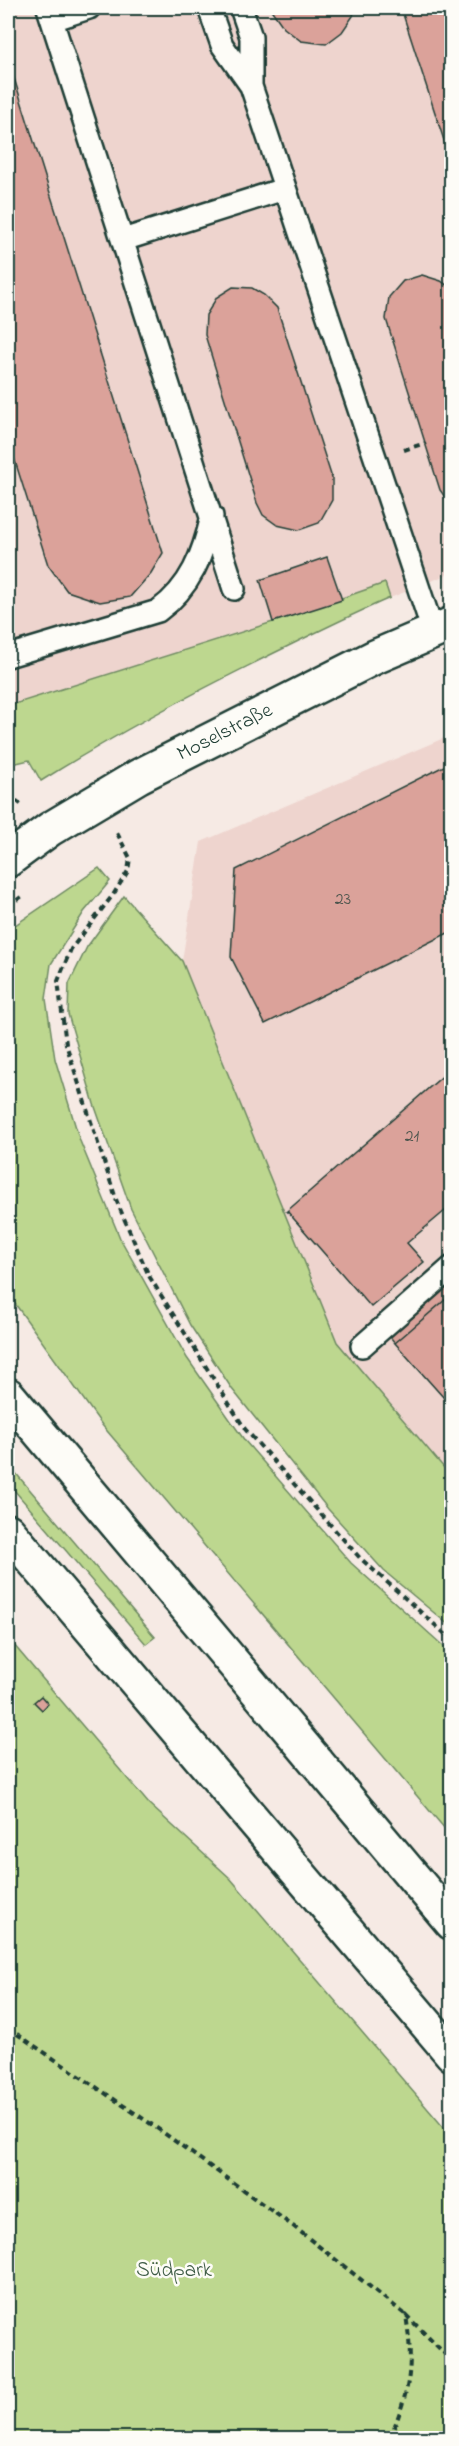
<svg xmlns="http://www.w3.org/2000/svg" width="459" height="2446" viewBox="0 0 459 2446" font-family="'Indie Flower',sans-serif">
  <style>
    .built { fill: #eed4ce }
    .green { fill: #bdd78f; stroke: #6e8a62; stroke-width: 1.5 }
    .building { fill: #dba29a; stroke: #1f3d34; stroke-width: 1.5 }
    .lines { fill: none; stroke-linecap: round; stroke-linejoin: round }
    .lane-casing { stroke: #1f3d34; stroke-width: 26 }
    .street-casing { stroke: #1f3d34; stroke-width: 38 }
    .highway-casing { stroke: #1f3d34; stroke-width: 38 }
    .path { stroke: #1f3d34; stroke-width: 4; stroke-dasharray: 6 4.5; stroke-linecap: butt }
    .lane { stroke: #fdfcf7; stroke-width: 21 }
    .street { stroke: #fdfcf7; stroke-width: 33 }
    .highway { stroke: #fdfcf7; stroke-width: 33 }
    .labels { text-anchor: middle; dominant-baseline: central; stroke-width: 5; stroke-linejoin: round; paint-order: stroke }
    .number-label { font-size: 18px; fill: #4e564e }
    .street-label { font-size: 21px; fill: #1f3d34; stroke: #fdfcf7 }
    .park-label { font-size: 21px; fill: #3f5c46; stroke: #fdfcf7 }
  </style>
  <rect width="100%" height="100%" fill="#f6eae4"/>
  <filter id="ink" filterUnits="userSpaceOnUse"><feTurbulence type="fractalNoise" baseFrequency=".0167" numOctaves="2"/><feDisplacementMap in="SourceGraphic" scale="12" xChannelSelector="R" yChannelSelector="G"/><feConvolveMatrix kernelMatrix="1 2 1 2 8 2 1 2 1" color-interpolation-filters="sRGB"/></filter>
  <g filter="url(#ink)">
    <!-- built -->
    <path class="built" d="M 8,8 L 451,8 L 451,573 L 390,598 L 385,583 L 273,622 L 8,706 Z
      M 451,735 L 451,1476 L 337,1342 L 182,961 L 201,842 Z"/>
    <!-- green -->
    <path class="green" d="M 385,583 L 390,598 C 348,616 307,637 266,657 C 189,695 114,735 41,781 L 29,760 L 8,765 L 8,706 L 273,622 Z
      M 99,868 L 110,881 L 84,912 L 51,964 L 46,999 L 55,1059 L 80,1141 L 120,1238 L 187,1358 L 245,1441 L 351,1563 L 451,1653 L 451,1836 L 102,1425 L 8,1294 L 8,930 Z
      M 124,896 L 182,961 L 337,1342 L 451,1476 L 451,1627 L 384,1571 L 328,1509 L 232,1389 L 190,1325 L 131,1209 L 94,1104 L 68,1014 L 69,984 L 87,947 Z
      M 8,1464 L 155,1637 L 146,1644 L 8,1483 Z
      M 8,1638 L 149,1804 L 230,1878 L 451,2136 L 451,2438 L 8,2438 Z"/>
    <!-- building -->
    <path class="building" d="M 270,8 L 355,8 L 353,16 L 342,32 L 326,44 L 301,41 L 284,28 Z
      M 401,8 L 452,8 L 452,165 Z
      M 8,59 L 163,553 L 151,573 L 130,597 L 100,602 L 67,591 L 48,565 L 8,439 Z
      M 422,275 L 441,281 L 452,289 L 452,507 L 440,490 L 386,319 L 389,297 L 403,281 Z
      M 233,287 L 252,288 L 264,295 L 277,308 L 332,478 L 332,500 L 319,523 L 299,530 L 277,525 L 263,515 L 257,503 L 205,335 L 206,315 L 217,297 Z
      M 327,557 L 342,600 L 273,622 L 260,580 Z
      M 452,762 L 452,931 L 265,1024 L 231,957 L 236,870 Z
      M 452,1068 L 452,1205 L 407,1243 L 424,1262 L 371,1307 L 287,1211 Z
      M 452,1269 L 452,1294 L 395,1343 L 383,1328 Z
      M 452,1294 L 452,1407 L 395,1343 Z
      M 41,1696 L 48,1704 L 42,1710 L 34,1702 Z"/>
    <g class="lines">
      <!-- lane casing -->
      <g class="lane-casing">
        <path id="lane" d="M 48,8 L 234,589
          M 209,8 L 222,45 L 251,86 L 251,37 L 241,8
          M 52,20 L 89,8
          M 251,86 L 433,631
          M 123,240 L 284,189
          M 8,656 L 158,611 C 191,587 203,555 212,516
          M 362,1346 L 452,1267"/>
      </g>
      <!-- street casing -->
      <g class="street-casing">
        <g id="street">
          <path id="s1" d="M 8,860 L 50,829 L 139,776 L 375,657 L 452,624"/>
        </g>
      </g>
      <!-- highway casing -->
      <g class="highway-casing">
        <path id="highway" d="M 8,1395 L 452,1923
          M 8,1531 L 452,2054"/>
      </g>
      <!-- path -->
      <path class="path" d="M 404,450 L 425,443
        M 8,794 L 23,806
        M 117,833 L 130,858 L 128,871 L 113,895 L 71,949 L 58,981 L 66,1044 L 117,1202 L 149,1276 L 245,1429 L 360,1558 L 452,1640
        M 8,906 L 24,895
        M 8,2028 L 154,2126 L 293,2226 L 406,2315
        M 390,2438 C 410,2388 414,2369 406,2315 L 452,2361"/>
      <!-- lane -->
      <use href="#lane" class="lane"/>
      <!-- street -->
      <use href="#street" class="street"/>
      <!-- highway -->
      <use href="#highway" class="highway"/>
    </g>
  </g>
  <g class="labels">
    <!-- number labels -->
    <g class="number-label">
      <text x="343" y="900">23</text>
      <text x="412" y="1137">21</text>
    </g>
    <!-- street labels -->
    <g class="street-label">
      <text stroke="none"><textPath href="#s1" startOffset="252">Moselstraße</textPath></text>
    </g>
    <!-- park labels -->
    <g class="park-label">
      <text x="174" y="2271">Südpark</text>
    </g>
  </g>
  <!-- margin -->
  <rect width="459" height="2446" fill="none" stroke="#fdfcf7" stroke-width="30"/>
  <rect x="15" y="15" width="429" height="2416" fill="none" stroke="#1f3d34" stroke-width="2" filter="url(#ink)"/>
</svg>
